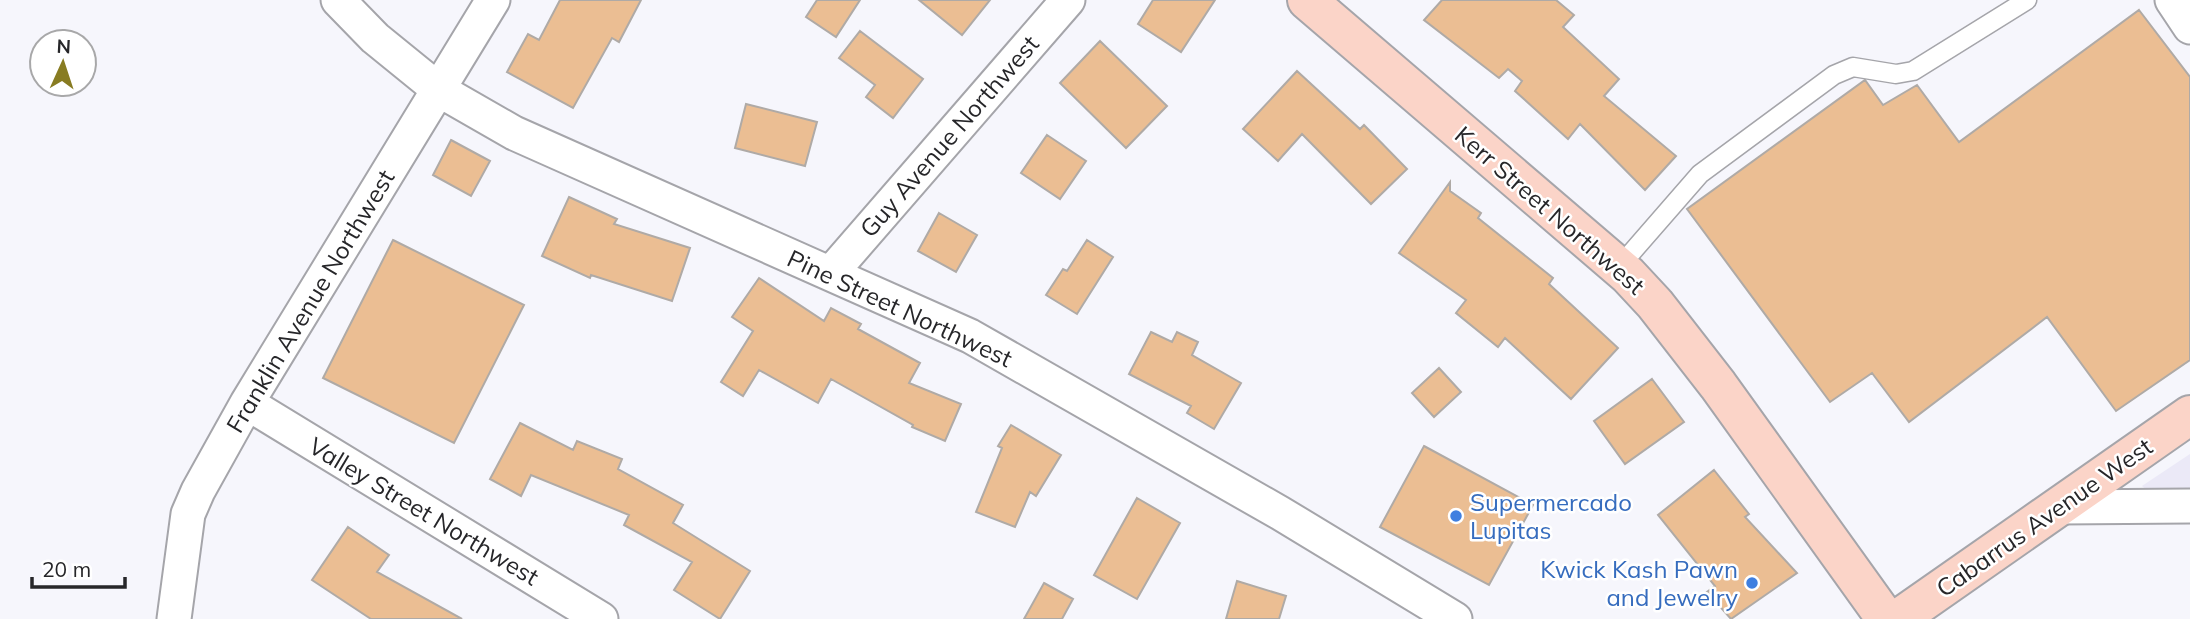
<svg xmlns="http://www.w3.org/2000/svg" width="2190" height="619" viewBox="0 0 2190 619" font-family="Mulish,sans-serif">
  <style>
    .built { fill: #ebe9f7 }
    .building { fill: #ebbe93; stroke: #afaaa6; stroke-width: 2 }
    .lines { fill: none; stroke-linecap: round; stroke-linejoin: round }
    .lane-casing { stroke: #a5a5aa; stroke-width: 21 }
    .street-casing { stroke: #a5a5aa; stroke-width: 37 }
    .secondary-casing { stroke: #a5a5aa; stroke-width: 42 }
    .lane { stroke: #fff; stroke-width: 18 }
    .street { stroke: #fff; stroke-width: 33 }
    .secondary { stroke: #fbd4c8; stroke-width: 38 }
    .shop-dot { fill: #3f7fe0; stroke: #fff; stroke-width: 2.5 }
    .labels { text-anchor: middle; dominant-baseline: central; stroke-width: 5; stroke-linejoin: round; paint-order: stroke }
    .street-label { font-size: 24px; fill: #262629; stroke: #fff }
    .shop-label { font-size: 24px; fill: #366cbe; stroke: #fff; text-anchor: start }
  </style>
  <rect width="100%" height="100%" fill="#f6f6fc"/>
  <!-- built -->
  <path class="built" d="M 2190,454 L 2190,495 L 2154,496 L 2142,486 Z"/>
  <!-- building -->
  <path class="building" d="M 560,0 L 641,0 L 619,42 L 612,38 L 573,108 L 507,72 L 528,34 L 539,40 Z
    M 817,0 L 860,0 L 836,37 L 806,17 Z
    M 919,0 L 990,0 L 962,35 Z
    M 1153,0 L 1215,0 L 1181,52 L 1138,24 Z
    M 1442,0 L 1556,0 L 1574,15 L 1563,27 L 1619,79 L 1604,96 L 1676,156 L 1645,190 L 1580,124 L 1568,139 L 1515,91 L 1522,81 L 1508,69 L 1499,78 L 1424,20 Z
    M 2139,10 L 2190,77 L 2190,360 L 2116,411 L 2047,317 L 1909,422 L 1872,373 L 1830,402 L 1687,209 L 1865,80 L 1883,105 L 1917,85 L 1959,142 Z
    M 860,31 L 923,79 L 893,118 L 866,97 L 875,85 L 839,58 Z
    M 1100,41 L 1167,106 L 1126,148 L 1060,83 Z
    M 1297,71 L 1360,129 L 1364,125 L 1407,169 L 1371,204 L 1302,134 L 1278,161 L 1243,129 Z
    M 746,104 L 817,122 L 805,166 L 735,148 Z
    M 1047,135 L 1086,161 L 1060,199 L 1021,173 Z
    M 451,140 L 490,161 L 471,196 L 433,175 Z
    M 1450,182 L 1450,191 L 1481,213 L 1478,218 L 1553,278 L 1549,284 L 1618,348 L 1571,399 L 1505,338 L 1498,347 L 1456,313 L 1466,300 L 1399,253 Z
    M 569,197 L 617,219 L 614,224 L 690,248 L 672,301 L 591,275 L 590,278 L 542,256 Z
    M 939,213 L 977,235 L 956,272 L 918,251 Z
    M 393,240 L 524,305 L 454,443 L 323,378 Z
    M 1087,240 L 1113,257 L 1077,314 L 1046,295 L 1063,269 L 1067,271 Z
    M 759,278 L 824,321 L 831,308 L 861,324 L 858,329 L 920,363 L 909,383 L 961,404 L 945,441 L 912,427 L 913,425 L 831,379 L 818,403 L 759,370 L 743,396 L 721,382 L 753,331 L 732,317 Z
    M 1151,332 L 1172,342 L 1177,332 L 1198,342 L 1192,355 L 1241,383 L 1214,429 L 1187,413 L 1191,406 L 1129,374 Z
    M 1439,368 L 1461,392 L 1434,417 L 1412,393 Z
    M 1652,379 L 1684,422 L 1625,464 L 1594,421 Z
    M 520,423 L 573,450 L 577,441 L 622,459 L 618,469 L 683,505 L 673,523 L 750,571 L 720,619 L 674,590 L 692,562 L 624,525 L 629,515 L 531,475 L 521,496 L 490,479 Z
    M 1011,425 L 1061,455 L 1036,496 L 1030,492 L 1015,527 L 976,512 L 1002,448 L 998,446 Z
    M 1424,446 L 1533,505 L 1489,585 L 1380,527 Z
    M 1714,470 L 1749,514 L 1745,517 L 1797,573 L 1731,619 L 1707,592 L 1715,586 L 1658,515 Z
    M 1137,498 L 1180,523 L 1137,599 L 1094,575 Z
    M 348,527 L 389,555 L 377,572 L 462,619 L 371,619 L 312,580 Z
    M 1237,581 L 1286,596 L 1279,619 L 1226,619 Z
    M 1044,583 L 1073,599 L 1062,619 L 1024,619 Z"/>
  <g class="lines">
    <!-- lane casing -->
    <g class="lane-casing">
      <path id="lane" d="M 1619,267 L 1700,174 L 1834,75 L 1853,67 L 1896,74 L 1913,71 L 2027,0"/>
    </g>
    <!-- street casing -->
    <g class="street-casing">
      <path id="street" d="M 338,0 L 375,38 L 439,90 L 514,133 L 970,336 L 1280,513 L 1455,619
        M 2172,0 L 2190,27
        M 831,273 L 1068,0
        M 247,403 L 601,619
        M 2061,507 L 2190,506
        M 174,619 L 188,514 L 198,491 L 247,403 L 493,0"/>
    </g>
    <!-- secondary casing -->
    <g class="secondary-casing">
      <path id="secondary" d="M 1307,0 L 1628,275 L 1655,304 L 1718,385 L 1886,619
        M 1898,619 L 2190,415"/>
    </g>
    <!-- lane -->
    <use href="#lane" class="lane"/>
    <!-- street -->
    <use href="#street" class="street"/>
    <!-- secondary -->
    <use href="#secondary" class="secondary"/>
  </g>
  <!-- markers -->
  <g class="shop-dot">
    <circle cx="1456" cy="516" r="7"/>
    <circle cx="1752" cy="583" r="7"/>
  </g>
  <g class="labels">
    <!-- street labels -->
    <g class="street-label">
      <text transform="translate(949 136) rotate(-49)">Guy Avenue Northwest</text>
      <text transform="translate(1550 210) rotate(41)">Kerr Street Northwest</text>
      <text transform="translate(310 301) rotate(-59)">Franklin Avenue Northwest</text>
      <text transform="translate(900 308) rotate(25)">Pine Street Northwest</text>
      <text transform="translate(424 511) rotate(31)">Valley Street Northwest</text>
      <text transform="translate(2044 517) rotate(-35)">Cabarrus Avenue West</text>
    </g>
    <!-- shop labels -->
    <g class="shop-label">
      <text x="1470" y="502">Supermercado<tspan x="1470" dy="28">Lupitas</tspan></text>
      <text x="1738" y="569" text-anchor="end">Kwick Kash Pawn<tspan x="1738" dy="28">and Jewelry</tspan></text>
    </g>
  </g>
  <!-- north arrow -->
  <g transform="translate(63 63) rotate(3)"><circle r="33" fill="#ffffff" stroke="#a8a8a9" stroke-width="2"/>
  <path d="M0-5L12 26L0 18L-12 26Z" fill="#887c22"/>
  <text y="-10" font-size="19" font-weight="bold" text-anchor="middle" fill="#262629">N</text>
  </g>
  <!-- scale -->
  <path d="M32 577v10h93v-10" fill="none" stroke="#262629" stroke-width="3.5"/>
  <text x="42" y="577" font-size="21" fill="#262629" stroke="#ffffff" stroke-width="5" paint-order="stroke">20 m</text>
</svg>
